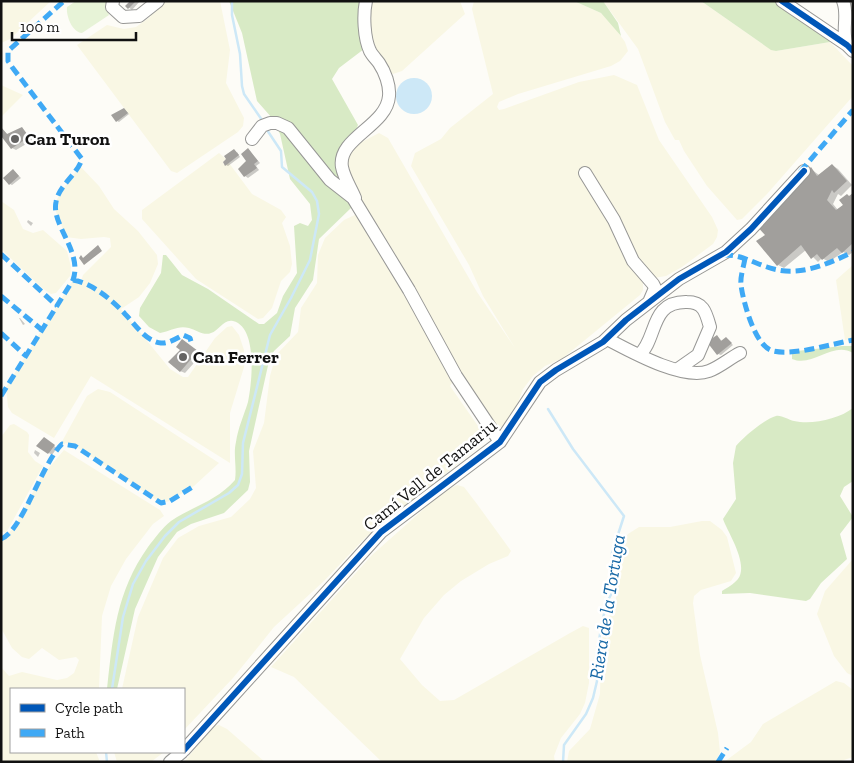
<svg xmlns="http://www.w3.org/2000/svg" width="854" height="763" viewBox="0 0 854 763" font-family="'Zilla Slab',serif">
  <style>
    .farmland { fill: #f9f7e4 }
    .green { fill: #e7f3d7 }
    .forest { fill: #d8eac5 }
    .water { fill: #cde8f7 }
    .shadow { fill: #0003 }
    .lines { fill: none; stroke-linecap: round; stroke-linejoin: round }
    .stream { stroke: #cde8f7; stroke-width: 2.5 }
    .building { fill: #a19f9c }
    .minor-casing { stroke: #979795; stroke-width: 14 }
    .minor { stroke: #fffffe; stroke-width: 12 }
    .quiet { stroke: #3fa9f5; stroke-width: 5; stroke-dasharray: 10 5; stroke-linecap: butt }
    .cycleway-casing { stroke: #fff; stroke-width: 9 }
    .cycleway { stroke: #0057b8; stroke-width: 6 }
    .poi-dot { fill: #646362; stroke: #fff; stroke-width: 2 }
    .labels { text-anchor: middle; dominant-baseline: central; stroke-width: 5; stroke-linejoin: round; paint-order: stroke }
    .poi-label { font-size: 18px; font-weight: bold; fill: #111; stroke: #fff; text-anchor: start }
    .street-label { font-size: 18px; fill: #111; stroke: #fff }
    .water-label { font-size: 19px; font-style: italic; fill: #1768a6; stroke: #fff }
  </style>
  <rect width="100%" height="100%" fill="#fdfcf7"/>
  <!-- farmland -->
  <path class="farmland" d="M 1,1 L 51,1 L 10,39 L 1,43 Z
    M 158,1 L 220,1 L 230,50 L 226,83 L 244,118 L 243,126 L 238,132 L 177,173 L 171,171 L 77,45 L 107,25 L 124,29 L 136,27 L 150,17 Z
    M 366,1 L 460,1 L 465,14 L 402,71 L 393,74 L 386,70 L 373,55 Z
    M 474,1 L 574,1 L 601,13 L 610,21 L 625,42 L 628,51 L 620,61 L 611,66 L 518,94 L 499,102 L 497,107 L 499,110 L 504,109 L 579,82 L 614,75 L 637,85 L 659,140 L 712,217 L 718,230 L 717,237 L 713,244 L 682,267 L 666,276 L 654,278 L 643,275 L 643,290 L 640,295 L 563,358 L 545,366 L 533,376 L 523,389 L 516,408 L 505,424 L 498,429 L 456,377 L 450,386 L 478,426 L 483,435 L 479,447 L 365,538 L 324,581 L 274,627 L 233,678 L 184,730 L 184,689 L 122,689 L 138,617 L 163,558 L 178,538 L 199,526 L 231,517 L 250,499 L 256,488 L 253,451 L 264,423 L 270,376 L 276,355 L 298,332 L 301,308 L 317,283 L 318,255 L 325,238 L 344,220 L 357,214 L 348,175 L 347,156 L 356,145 L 379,133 L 388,138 L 477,292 L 515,348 L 483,296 L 469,265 L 411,166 L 415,153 L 441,139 L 450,128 L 493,94 L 472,9 Z
    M 603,1 L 701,1 L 764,45 L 776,51 L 830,42 L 853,66 L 853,96 L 767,194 L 742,219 L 737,220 L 707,186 L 684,151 L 679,140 L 675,140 L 665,122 L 638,49 Z
    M 1,85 L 23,95 L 1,117 Z
    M 219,153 L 226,159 L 223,162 L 224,165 L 229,163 L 252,194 L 281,210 L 286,217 L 282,223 L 290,246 L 292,264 L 290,272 L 281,281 L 272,308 L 263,318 L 258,319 L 196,279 L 142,219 L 142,210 Z
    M 80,166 L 99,186 L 114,209 L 138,231 L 157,255 L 158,264 L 150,283 L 139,297 L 121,309 L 170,369 L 183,377 L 188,377 L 215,338 L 227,327 L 232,326 L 239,335 L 244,350 L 244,367 L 230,413 L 230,463 L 91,376 L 54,438 L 12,413 L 8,407 L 6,387 L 73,280 L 81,281 L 83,275 L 111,247 L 110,238 L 104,237 L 81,239 L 66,237 L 56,212 L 56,202 L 60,193 Z
    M 1,201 L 14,210 L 23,229 L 33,233 L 43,230 L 67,251 L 71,267 L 70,276 L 56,293 L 51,294 L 42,288 L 1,249 Z
    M 853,265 L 853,339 L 845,340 L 836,280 Z
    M 98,389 L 110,392 L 219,463 L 194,486 L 170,501 L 161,503 L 75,446 L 66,443 L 59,447 L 87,396 Z
    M 14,424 L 27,432 L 29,435 L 28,452 L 35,461 L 43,466 L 6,533 L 1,531 L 1,437 L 10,425 Z
    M 64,450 L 160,510 L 164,516 L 153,524 L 126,559 L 111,586 L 102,616 L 99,689 L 11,689 L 11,752 L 96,752 L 100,762 L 1,762 L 1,667 L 9,676 L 22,672 L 57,680 L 67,678 L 74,673 L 79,660 L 76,657 L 59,660 L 42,648 L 29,659 L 22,657 L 12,648 L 1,628 L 1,539 L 13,529 L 41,477 Z
    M 457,485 L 464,487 L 477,504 L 511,551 L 508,556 L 489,564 L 461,581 L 444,595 L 424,618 L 400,659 L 422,685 L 440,701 L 454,700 L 570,633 L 583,626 L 589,628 L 589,683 L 585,703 L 580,714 L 561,738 L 554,756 L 555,762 L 382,762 L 294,677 L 271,667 L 372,555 L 443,492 Z
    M 702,521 L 710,521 L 722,530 L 727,537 L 736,573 L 731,581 L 701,590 L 694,596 L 693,603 L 700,655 L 718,733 L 720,752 L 716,762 L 567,762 L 569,751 L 590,729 L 600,694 L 601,644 L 605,627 L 616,600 L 616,561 L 622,543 L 628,534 L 639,527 L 670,527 Z
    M 853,559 L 853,676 L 847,673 L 834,656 L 817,614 L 825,591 Z
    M 836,681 L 844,683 L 853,690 L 853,757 L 838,762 L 724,762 L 751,742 L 763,724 Z
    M 219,725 L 227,729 L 265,762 L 184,762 L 214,726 Z
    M 114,752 L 164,752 L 151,762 L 117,762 Z"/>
  <!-- green -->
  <path class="green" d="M 76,1 L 107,1 L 105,5 L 109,15 L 82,33 C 72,32 66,16 67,7 Z"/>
  <!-- forest -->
  <path class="forest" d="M 229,1 L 363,1 L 364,49 L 339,68 L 332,79 L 358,125 C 353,139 347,140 339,151 C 330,164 347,192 352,207 L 319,239 L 313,280 L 295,308 L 290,336 L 274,351 L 269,361 L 249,451 L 250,482 L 248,490 L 224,513 L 191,524 L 177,532 L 158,557 L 135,609 L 117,689 L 107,689 C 113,636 116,592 148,547 C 155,538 162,528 171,521 C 193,506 217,501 235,480 C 237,467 233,454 236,442 C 238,428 244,415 248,402 C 252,383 258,327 233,321 C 223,319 219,331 211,333 C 204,336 196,330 189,328 C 178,325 171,331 160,333 L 149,327 L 139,316 L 140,308 L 161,273 L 163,255 L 166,255 L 182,275 L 208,289 L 259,324 L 264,324 L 277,313 L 283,296 L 297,273 L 294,226 L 300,223 L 308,226 L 312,220 L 310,204 L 290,179 L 280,134 L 272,118 L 257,101 L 242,33 Z
    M 574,1 L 603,1 L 618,23 L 621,36 L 601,13 Z
    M 701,1 L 775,1 L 827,35 L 830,42 L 776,51 L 771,50 Z
    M 842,346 L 853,346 L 853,353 C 832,341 813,368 792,359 L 792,353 L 797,351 Z
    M 853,408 L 853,481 L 844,487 L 840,496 L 853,517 L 840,534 L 847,559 L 821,583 L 810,599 L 806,601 L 750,593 L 722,594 L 722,591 C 727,588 734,584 738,579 C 749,564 728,533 723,519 L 736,499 L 733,463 L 736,446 C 742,438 766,418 776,416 C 782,415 788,420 794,421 C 812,425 839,419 853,408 Z"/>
  <!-- water -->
  <path class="water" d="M396 96a18 18 0 1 1 36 0a18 18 0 1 1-36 0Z"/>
  <!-- shadow -->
  <path class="shadow" d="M 131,1 L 140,1 L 132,10 L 127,6 Z
    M 124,109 L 129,114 L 119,122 L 117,121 Z
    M 1,128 L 8,135 L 22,128 L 33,140 L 16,150 L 12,148 Z
    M 248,149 L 260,163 L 256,166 L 259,170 L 248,178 L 245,176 Z
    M 237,152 L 240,157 L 228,166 L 226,165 Z
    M 832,165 L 838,169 L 852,185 L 841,196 L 838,194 L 833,204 L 838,210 L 853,195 L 853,252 L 849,255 L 843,252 L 829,262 L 822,258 L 818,262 L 806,250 L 784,268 L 778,265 L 811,169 L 819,175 Z
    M 13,170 L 21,178 L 12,185 L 10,184 Z
    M 28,220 L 33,223 L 31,226 L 27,222 Z
    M 19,318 L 20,318 L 25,324 L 23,325 Z
    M 717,336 L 722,341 L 726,338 L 733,345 L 721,355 L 718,354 Z
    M 187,344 L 202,354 L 185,373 L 180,371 Z
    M 44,439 L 57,448 L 52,455 L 38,446 Z
    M 35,450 L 40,453 L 38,457 L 34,453 Z"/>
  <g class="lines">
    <!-- stream -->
    <path class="stream" d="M 232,1 L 232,15 L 240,54 L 242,86 L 244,94 L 262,120
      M 548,409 L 573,449 L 624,516 L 612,553 L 613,591 L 607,602 L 602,622 L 597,653 L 597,681 L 593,698 L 586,714 L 564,745 L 563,762
      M 112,689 L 123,617 L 133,584 L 146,561 L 165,536 L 179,522 L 229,493 L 238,485 L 242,474 L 243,443 L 270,335 L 291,298 L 310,260 L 319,214 L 317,201 L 312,192 L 282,167 L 281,151 L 267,130
      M 106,752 L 107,762"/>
  </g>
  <!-- building -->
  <path class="building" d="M 130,1 L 136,1 L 128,9 L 125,6 Z
    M 124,108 L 128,113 L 116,122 L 111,115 Z
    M 1,127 L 7,134 L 22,127 L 29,137 L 11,149 L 1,136 Z
    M 248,148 L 258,161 L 254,164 L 257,168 L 244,177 L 238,169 L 246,161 L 241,154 Z
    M 234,149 L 239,155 L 225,166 L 223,162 L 226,159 L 224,156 Z
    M 832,164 L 847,181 L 834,193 L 832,190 L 827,200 L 836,210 L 843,205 L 839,200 L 847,194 L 849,196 L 853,193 L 853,243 L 842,253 L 837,248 L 822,260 L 817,254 L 811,259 L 801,245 L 777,266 L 756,241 L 765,235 L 756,225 L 811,167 L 817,176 Z
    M 13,169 L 19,176 L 9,185 L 3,178 Z
    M 98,245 L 102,251 L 84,265 L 79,258 L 81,255 L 83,258 Z
    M 717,335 L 721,341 L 726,337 L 732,343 L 717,355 L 707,342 Z
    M 182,339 L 198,351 L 180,372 L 168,362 L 180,350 L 176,347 Z
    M 44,437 L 55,445 L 48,454 L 36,446 Z"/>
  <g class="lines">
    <!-- minor casing -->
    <g class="minor-casing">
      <path id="minor" d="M 113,1 L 112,7 L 123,17 L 139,16 L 158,1
        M 782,1 L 847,45 L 853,51
        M 843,1 C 849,16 841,30 847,45
        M 252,139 L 262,126 L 270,123 L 277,123 L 288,128 L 330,180 L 353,198 L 409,290 L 456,376 L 500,442
        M 585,173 L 614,220 L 633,261 L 653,284 L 655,288 L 649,302
        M 355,198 C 351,188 344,178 342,167 C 337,138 387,126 389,96 C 390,85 385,72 379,63 C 376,59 372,55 370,51 C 364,38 363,15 366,1
        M 607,339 C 630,351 683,381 709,371 C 720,367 730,358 740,353
        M 639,355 C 658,339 649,301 687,302 C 704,302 706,313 710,327 L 698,355 L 678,369
        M 184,750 L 381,532 L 500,442 L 540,382 L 556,370 L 603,342 L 626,320 L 679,279 L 726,252 L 751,229 L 804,171
        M 170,762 L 182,752"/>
    </g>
    <!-- minor -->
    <use href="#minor" class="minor"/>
    <!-- quiet -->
    <path class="quiet" d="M 800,172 L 853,110
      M 1,254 L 57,306
      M 723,255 C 739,254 752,262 767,267 C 798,278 825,265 853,252
      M 745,258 C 744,266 740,276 741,285 C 743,301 755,347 773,351 C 794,356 831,344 853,340
      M 73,280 C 92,283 112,300 125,314 C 135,324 145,341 161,343 C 168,344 177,338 183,335 L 190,338 L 192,345
      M 1,296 L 42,330
      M 1,333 L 26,356
      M 1,396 L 73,280 C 83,252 51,225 56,202 C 59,185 77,175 82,159 L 12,67 L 8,61 L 8,51 L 64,1
      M 1,539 C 22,532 42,463 62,444 L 75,446 L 161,503 L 170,501 L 194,486
      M 718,762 L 727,748"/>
    <!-- cycleway casing -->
    <g class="cycleway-casing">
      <path id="cycleway" d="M 782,1 L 847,45 L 853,51
        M 184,750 L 381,532 L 500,442 L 540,382 L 556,370 L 603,342 L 626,320 L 679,279 L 726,252 L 751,229 L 804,171"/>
    </g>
    <!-- cycleway -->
    <use href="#cycleway" class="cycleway"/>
  </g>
  <!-- markers -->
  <g class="poi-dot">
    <circle cx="15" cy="139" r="5"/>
    <circle cx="183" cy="357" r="5"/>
  </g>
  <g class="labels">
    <!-- poi labels -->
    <g class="poi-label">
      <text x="25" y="139">Can Turon</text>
      <text x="193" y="357">Can Ferrer</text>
    </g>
    <!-- street labels -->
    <g class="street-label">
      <text transform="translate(430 475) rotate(-39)">Camí Vell de Tamariu</text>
    </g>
    <!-- water labels -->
    <g class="water-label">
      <text transform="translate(607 607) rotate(-81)">Riera de la Tortuga</text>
    </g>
  </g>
  <!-- border -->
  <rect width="854" height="763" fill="none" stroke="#111111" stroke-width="5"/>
  <!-- legend -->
  <rect x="10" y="688" width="175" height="65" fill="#ffffff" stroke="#a0a0a0"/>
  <rect x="20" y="704" width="25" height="8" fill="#0057b8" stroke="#a0a0a0"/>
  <text x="55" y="713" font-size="15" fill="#111111">Cycle path</text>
  <rect x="20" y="729" width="25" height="8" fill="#3fa9f5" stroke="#a0a0a0"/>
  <text x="55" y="738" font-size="15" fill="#111111">Path</text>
  <!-- scale -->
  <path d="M12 32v8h124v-8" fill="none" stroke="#111111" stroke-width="2.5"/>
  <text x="20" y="32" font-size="15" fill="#111111" stroke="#ffffff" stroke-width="4" paint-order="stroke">100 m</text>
</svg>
